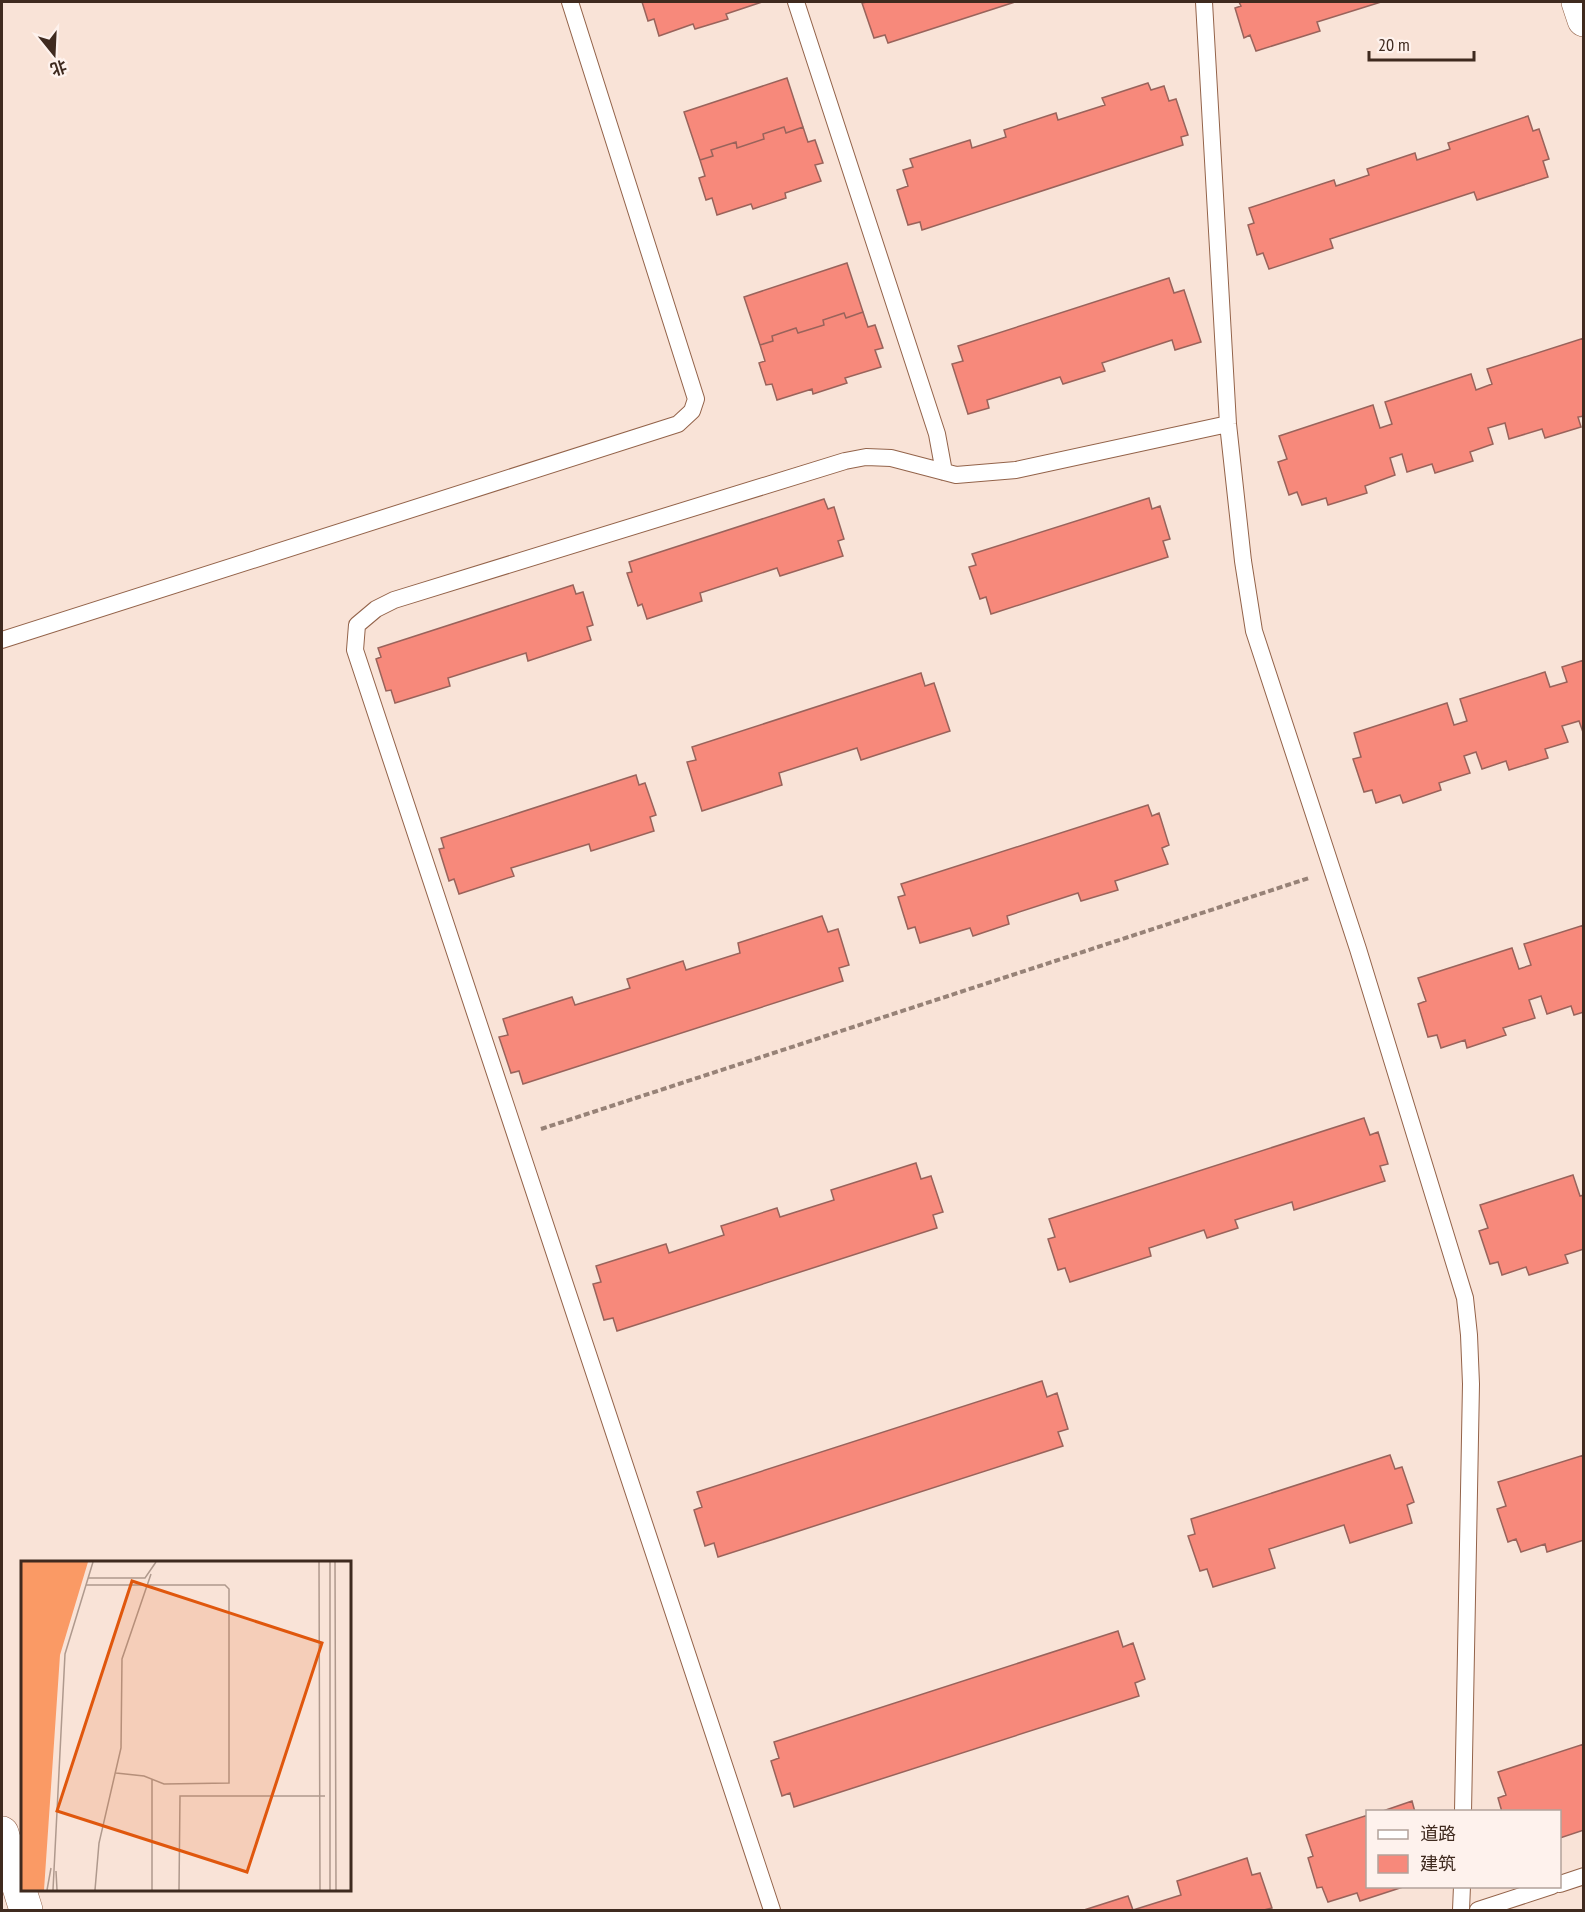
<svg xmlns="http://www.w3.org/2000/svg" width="1585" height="1912" viewBox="0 0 1585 1912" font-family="'PT Sans Narrow','Noto Sans SC',sans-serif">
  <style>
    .building { fill: #f7897b; stroke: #99635b; stroke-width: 1.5 }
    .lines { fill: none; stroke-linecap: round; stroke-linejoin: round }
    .service-casing { stroke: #93634a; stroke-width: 18 }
    .minor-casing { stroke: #93634a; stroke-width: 34 }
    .tertiary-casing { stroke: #93634a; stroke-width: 34 }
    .path { stroke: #978277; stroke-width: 4; stroke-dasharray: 6 3; stroke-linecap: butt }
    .service { stroke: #fff; stroke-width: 16 }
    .minor { stroke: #fff; stroke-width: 33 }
    .tertiary { stroke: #fff; stroke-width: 33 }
    .inset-road { fill: none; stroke: #af998d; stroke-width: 1.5 }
    .view { fill: #e0570d; fill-opacity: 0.15; stroke: #e0570d; stroke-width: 3 }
    .inset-edge { fill: none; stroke: #3f2a1f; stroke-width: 3 }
  </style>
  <rect width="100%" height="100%" fill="#f9e3d7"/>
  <!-- building -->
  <path class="building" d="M 642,2 L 762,2 L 726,14 L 728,19 L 695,29 L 693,24 L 659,36 L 654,19 L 648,21 Z
    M 867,2 L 1015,2 L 888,43 L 885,35 L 874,38 L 862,3 Z
    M 1239,2 L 1381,2 L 1317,22 L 1320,31 L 1256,51 L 1250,35 L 1244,38 L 1235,8 L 1241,6 Z
    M 787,78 L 803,127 L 786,133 L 784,127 L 763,134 L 764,139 L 737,148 L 736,142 L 711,150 L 713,156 L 700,160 L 684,112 Z
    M 1148,83 L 1151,90 L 1164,86 L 1169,101 L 1176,99 L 1188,135 L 1181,137 L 1183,145 L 922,230 L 920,222 L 908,225 L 897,190 L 908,186 L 903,170 L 913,167 L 910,159 L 970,140 L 972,148 L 1006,137 L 1004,130 L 1056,113 L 1058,120 L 1105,105 L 1102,98 Z
    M 1528,116 L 1533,131 L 1539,129 L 1549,159 L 1543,161 L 1548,177 L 1477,200 L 1474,192 L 1330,239 L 1333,248 L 1269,269 L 1263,253 L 1257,255 L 1248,225 L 1254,223 L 1249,208 L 1334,180 L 1336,186 L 1369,175 L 1367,169 L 1415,153 L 1417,160 L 1450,149 L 1448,143 Z
    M 784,127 L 786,133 L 803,127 L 808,142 L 815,140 L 823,163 L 815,165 L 821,181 L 785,193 L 786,198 L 753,209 L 751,204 L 717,215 L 712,198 L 706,200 L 699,178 L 705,176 L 700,160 L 713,156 L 711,150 L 736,142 L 737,148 L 764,139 L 763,134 Z
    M 847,263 L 863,312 L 846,318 L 844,313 L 823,320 L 824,325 L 798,333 L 796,328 L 772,336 L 773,341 L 760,345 L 744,297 Z
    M 1169,278 L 1174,293 L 1184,290 L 1201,342 L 1175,350 L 1172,340 L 1102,363 L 1105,371 L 1063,384 L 1060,377 L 987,400 L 989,408 L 968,414 L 952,364 L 963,361 L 958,346 Z
    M 863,312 L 868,327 L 875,325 L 883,348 L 875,350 L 881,367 L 845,378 L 847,383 L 813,394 L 812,389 L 777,400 L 772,384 L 766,385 L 759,363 L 765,361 L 760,345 L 773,341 L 772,336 L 796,328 L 798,333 L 824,325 L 823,320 L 844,313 L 846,318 Z
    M 1584,338 L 1584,416 L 1578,417 L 1581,427 L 1545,438 L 1542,429 L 1509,439 L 1505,423 L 1488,428 L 1493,444 L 1470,452 L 1473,461 L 1435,473 L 1432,464 L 1407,472 L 1402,454 L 1390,458 L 1395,475 L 1365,486 L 1367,493 L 1328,505 L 1326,498 L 1302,505 L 1297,492 L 1289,495 L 1278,462 L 1287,459 L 1279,436 L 1373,405 L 1380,428 L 1392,424 L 1385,402 L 1471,374 L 1476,390 L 1492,384 L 1487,369 Z
    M 1149,498 L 1152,509 L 1160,506 L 1170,539 L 1163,541 L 1168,557 L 991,614 L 986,597 L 980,599 L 969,567 L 976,565 L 972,554 Z
    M 824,499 L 828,509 L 834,507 L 844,539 L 838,541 L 843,556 L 780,576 L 777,568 L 700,593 L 702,601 L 647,619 L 642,604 L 638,606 L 627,573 L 632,572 L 629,562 Z
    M 573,585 L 576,594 L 583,592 L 593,625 L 587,627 L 591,640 L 528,661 L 526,653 L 448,678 L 450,686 L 395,703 L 391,690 L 386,691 L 376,659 L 381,657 L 378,648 Z
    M 1584,660 L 1584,735 L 1579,721 L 1562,726 L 1568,742 L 1545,749 L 1548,758 L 1509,770 L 1506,761 L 1482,769 L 1476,752 L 1464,756 L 1470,773 L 1439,783 L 1441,790 L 1403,803 L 1400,795 L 1376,803 L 1372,790 L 1364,792 L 1353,759 L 1361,757 L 1354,733 L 1447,703 L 1454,725 L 1467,721 L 1460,699 L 1545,672 L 1550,687 L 1567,682 L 1562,667 Z
    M 921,673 L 925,686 L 934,683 L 950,731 L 861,760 L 857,748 L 779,773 L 782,785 L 702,811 L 687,762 L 696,760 L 692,747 Z
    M 636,775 L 639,785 L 645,783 L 656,815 L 650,817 L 654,831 L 591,851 L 589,844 L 511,868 L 514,876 L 459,894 L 454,879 L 449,881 L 439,849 L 444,848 L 441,838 Z
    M 1148,805 L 1152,816 L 1159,813 L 1169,845 L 1162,848 L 1168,864 L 1115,881 L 1118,890 L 1081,901 L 1078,893 L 1007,916 L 1009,924 L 973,936 L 970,928 L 920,943 L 915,927 L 908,929 L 898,897 L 905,895 L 901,884 Z
    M 822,916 L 828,932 L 838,929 L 849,965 L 839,968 L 843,981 L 523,1084 L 519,1071 L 511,1073 L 499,1037 L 508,1035 L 503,1019 L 572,997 L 575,1005 L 630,988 L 627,979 L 683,961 L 686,970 L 740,953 L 738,943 Z
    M 1584,925 L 1584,1012 L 1574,1015 L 1571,1006 L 1547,1014 L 1541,996 L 1529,1000 L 1535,1018 L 1503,1028 L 1506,1035 L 1467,1048 L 1465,1040 L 1441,1048 L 1437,1035 L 1428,1037 L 1418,1004 L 1426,1001 L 1418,978 L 1512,948 L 1519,969 L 1531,965 L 1524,944 Z
    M 1364,1118 L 1370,1135 L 1378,1132 L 1388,1164 L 1380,1166 L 1385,1181 L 1294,1210 L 1292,1202 L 1235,1220 L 1238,1228 L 1207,1238 L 1204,1230 L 1149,1248 L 1151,1256 L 1070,1282 L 1065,1268 L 1058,1270 L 1048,1239 L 1055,1237 L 1049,1219 Z
    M 916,1163 L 921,1179 L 931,1176 L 943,1212 L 933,1215 L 937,1228 L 617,1331 L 613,1318 L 604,1320 L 593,1284 L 601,1282 L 596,1266 L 666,1244 L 669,1253 L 724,1235 L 721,1226 L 777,1208 L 780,1217 L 834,1200 L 831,1190 Z
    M 1573,1175 L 1580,1196 L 1584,1195 L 1584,1249 L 1565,1255 L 1568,1263 L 1529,1275 L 1526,1267 L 1502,1275 L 1498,1262 L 1490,1264 L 1479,1231 L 1488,1228 L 1480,1205 Z
    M 1042,1381 L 1047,1397 L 1057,1393 L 1068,1429 L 1058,1432 L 1063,1446 L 718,1557 L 714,1543 L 705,1546 L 694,1510 L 702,1507 L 697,1492 Z
    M 1390,1455 L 1395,1469 L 1402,1467 L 1414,1502 L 1407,1505 L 1412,1523 L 1350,1543 L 1344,1525 L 1269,1549 L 1275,1568 L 1213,1587 L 1207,1569 L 1200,1571 L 1188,1536 L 1195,1534 L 1191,1519 Z
    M 1584,1455 L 1584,1540 L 1547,1552 L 1545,1544 L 1521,1552 L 1516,1539 L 1508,1542 L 1497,1509 L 1506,1506 L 1498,1482 Z
    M 1118,1631 L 1123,1647 L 1133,1643 L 1145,1679 L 1135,1683 L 1139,1696 L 794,1807 L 790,1793 L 782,1796 L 771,1761 L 779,1758 L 774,1742 Z
    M 1584,1744 L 1584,1830 L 1560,1838 L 1560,1812 L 1502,1812 L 1498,1798 L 1506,1795 L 1498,1772 Z
    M 1412,1801 L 1415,1812 L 1380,1812 Z
    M 1368,1815 L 1368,1886 L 1403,1887 L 1360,1901 L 1357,1893 L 1328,1902 L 1322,1887 L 1317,1888 L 1308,1858 L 1313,1856 L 1306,1835 Z
    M 1247,1858 L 1252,1875 L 1260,1873 L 1272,1908 L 1264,1910 L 1133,1910 L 1181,1895 L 1177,1881 Z
    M 1128,1896 L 1133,1910 L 1084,1910 Z"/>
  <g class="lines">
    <!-- service casing -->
    <g class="service-casing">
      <path id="service" d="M 796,2 L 937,434 L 944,472
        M 1204,2 L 1228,424 L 1243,561 L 1254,631 L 1358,949 L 1465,1298 L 1469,1335 L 1471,1384 L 1463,1812
        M 2,640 L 678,424 L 692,411 L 696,399 L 570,2
        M 1560,1884 L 1584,1876
        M 772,1910 L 355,650 L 357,625 L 376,609 L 394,600 L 845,461 L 866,457 L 891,458 L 956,475 L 1016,470 L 1228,424
        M 1461,1910 L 1462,1886
        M 1478,1910 L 1552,1886"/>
    </g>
    <!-- minor casing -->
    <g class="minor-casing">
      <path id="minor" d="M 2,1833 L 26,1910"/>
    </g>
    <!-- tertiary casing -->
    <g class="tertiary-casing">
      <path id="tertiary" d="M 1578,2 L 1584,20"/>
    </g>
    <!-- path -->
    <path class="path" d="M 541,1129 L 1309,878"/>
    <!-- service -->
    <use href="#service" class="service"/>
    <!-- minor -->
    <use href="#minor" class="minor"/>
    <!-- tertiary -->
    <use href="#tertiary" class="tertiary"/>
  </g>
  <!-- overview -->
  <g transform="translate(21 1561)">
    <rect width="330" height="330" fill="#f9e3d7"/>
    <path d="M 0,1 L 67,1 L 39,94 L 23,329 L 0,329 Z" fill="#fa9a65"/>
    <path class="inset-road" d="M 298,1 L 299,329M 314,1 L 315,329M 67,17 L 124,17 L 135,1M 65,24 L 204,24 L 208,28 L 208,222 L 143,223 L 123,215 L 95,212M 35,310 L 36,329M 26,329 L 30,307M 32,329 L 44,93 L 72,1M 74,329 L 78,282 L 100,187 L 101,98 L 130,13M 131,329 L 131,218M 158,329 L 159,235 L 304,235M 309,329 L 309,1"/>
    <path class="view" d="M 111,20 L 301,82 L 226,311 L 36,250 Z"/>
    <rect width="330" height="330" class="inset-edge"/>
  </g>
  <!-- border -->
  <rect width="1585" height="1912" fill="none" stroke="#3f2a1f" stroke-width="6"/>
  <!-- legend -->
  <rect x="1366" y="1810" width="195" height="78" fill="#fef2ed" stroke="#b2a29b" stroke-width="1.5"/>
  <rect x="1378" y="1830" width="30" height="9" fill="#ffffff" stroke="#b2a29b" stroke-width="1.5"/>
  <text x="1420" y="1840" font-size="18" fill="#3f2a1f">道路</text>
  <rect x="1378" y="1855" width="30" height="18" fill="#f7897b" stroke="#b2a29b" stroke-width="1.5"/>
  <text x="1420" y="1870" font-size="18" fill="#3f2a1f">建筑</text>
  <!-- north arrow -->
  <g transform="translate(54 54) rotate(162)" stroke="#fef2ed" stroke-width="4.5" paint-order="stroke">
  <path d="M0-4.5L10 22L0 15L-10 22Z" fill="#3f2a1f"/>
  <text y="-9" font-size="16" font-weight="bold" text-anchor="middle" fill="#3f2a1f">北</text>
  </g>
  <!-- scale -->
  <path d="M1369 51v9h105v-9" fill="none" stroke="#3f2a1f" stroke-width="3"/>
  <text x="1378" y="51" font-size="18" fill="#3f2a1f" stroke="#fef2ed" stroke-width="4.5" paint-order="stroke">20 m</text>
</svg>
